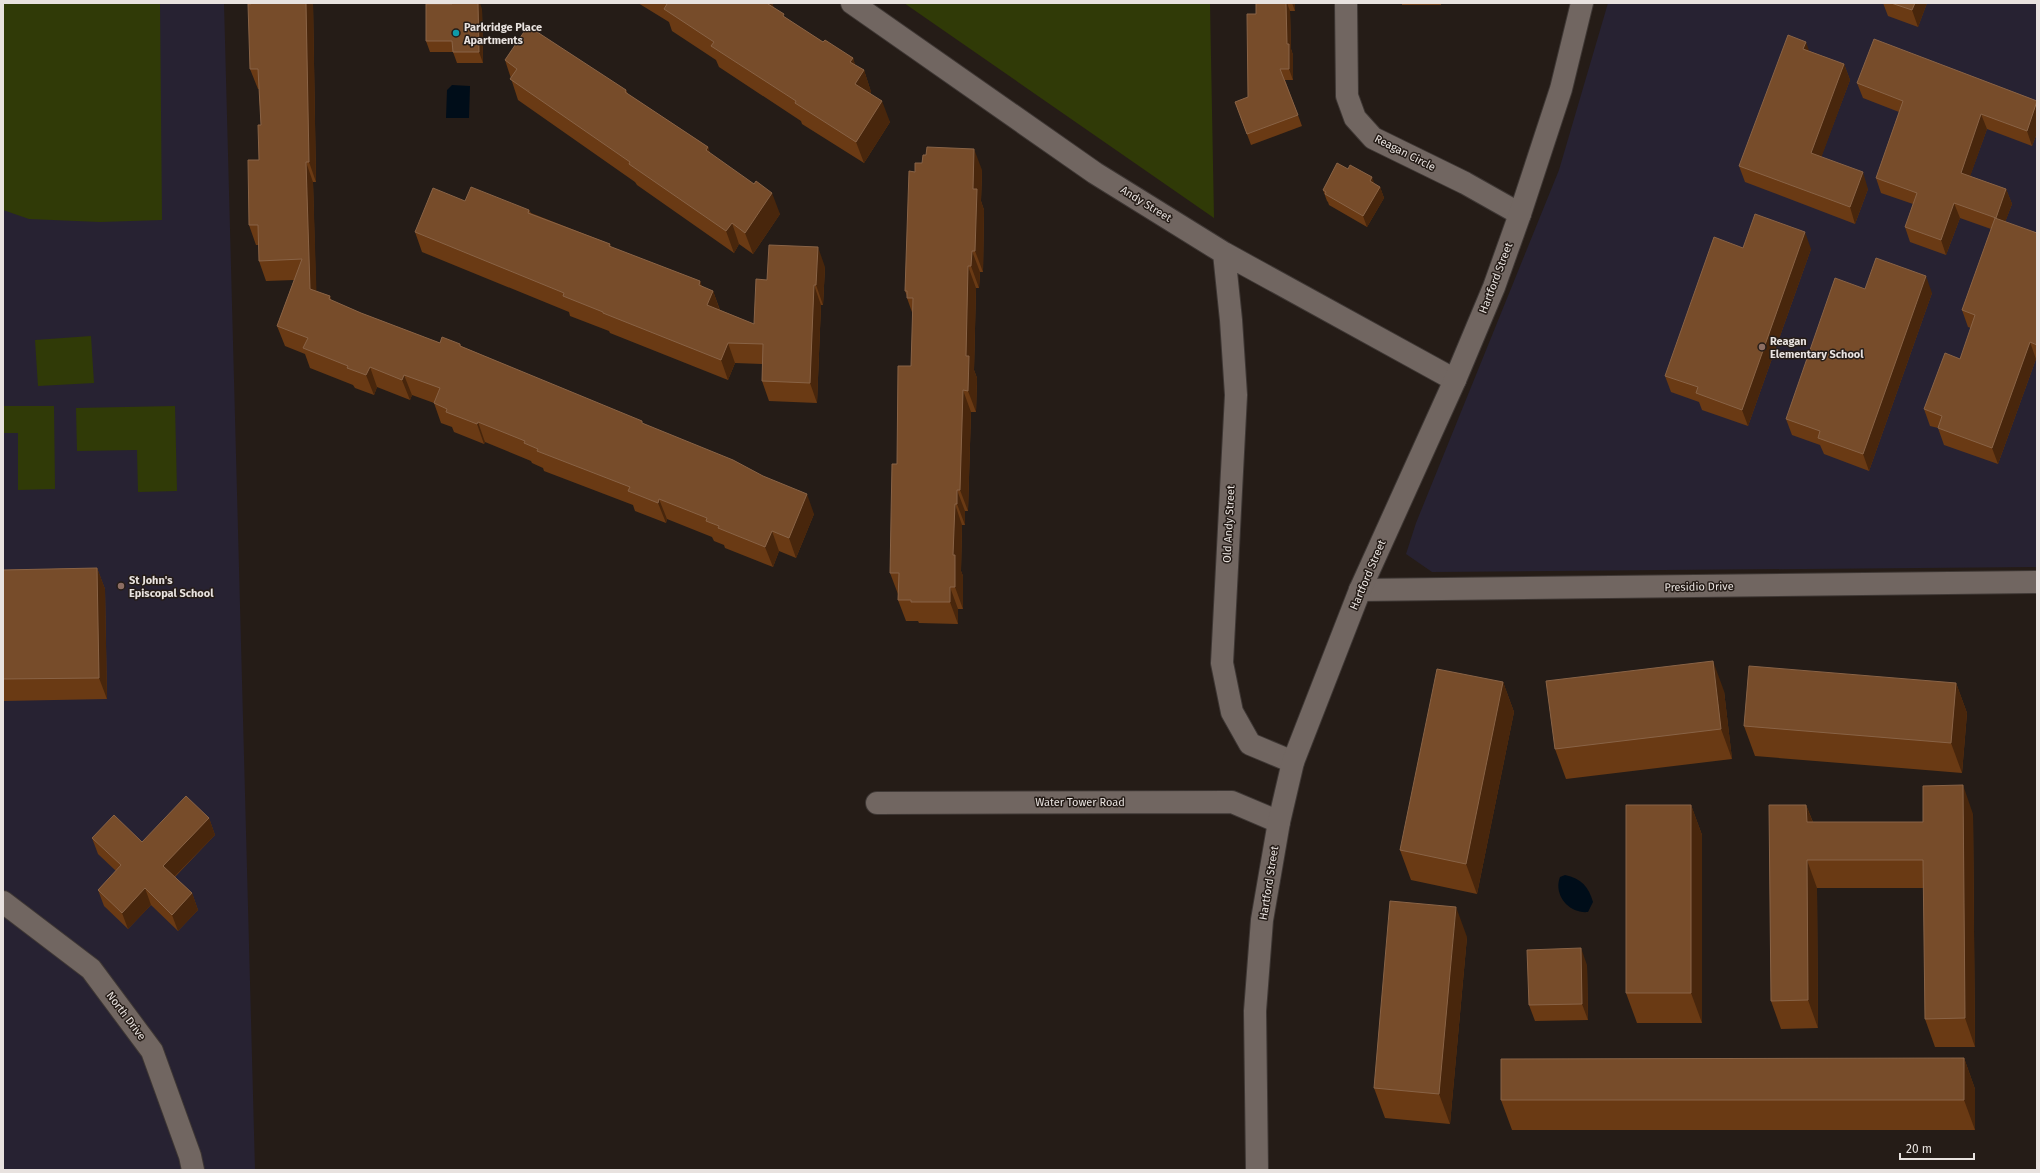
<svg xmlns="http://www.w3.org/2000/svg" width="2040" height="1173" viewBox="0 0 2040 1173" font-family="'Fira Sans',sans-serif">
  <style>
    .education { fill: #272232 }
    .green { fill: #303a07 }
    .water { fill: #000d19 }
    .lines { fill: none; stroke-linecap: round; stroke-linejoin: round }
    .minor-casing { stroke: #3e3734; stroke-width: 24 }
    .tertiary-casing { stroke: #3e3734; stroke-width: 24 }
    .minor { stroke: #716661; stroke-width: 22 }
    .tertiary { stroke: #716661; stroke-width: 22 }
    .wall { fill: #6a3a14 }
    .shaded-wall { fill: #48260c }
    .building { fill: #774c2a; stroke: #896346 }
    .culture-dot { fill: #0f9aa8; stroke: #251c17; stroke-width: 1.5 }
    .education-dot { fill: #8d6e63; stroke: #251c17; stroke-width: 1.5 }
    .labels { text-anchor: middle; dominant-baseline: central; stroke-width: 3; stroke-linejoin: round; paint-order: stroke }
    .poi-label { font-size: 11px; font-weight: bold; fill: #e8e2df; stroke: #251c17; text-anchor: start }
    .street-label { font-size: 11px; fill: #e8e2df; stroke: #251c17 }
  </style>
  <rect width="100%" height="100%" fill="#251c17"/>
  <!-- education -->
  <path class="education" d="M 3,3 L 224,3 L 255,1170 L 3,1170 Z
    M 1608,3 L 2037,3 L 2037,567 L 1432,572 L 1406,554 L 1416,523 L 1559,170 Z"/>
  <!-- green -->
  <path class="green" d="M 3,3 L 160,3 L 162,220 L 100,222 L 29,219 L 3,210 Z
    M 904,3 L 1210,3 L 1214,218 Z
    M 91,336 L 94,383 L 38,386 L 35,340 Z
    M 3,406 L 54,406 L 55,489 L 18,490 L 18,433 L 3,433 Z
    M 175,406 L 177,491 L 138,492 L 137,450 L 77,451 L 76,408 Z"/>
  <!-- water -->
  <path class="water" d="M 452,85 L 470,86 L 469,118 L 446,118 L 447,90 Z
    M 1565,875 C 1581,878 1589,887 1593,902 L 1588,912 C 1569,914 1553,895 1560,877 Z"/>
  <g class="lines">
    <!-- minor casing -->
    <g class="minor-casing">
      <path id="minor" d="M 852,3 L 1095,173 L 1224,253 L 1455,380
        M 1346,3 L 1347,96 L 1355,118 L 1373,138 L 1465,183 L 1520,214
        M 1224,253 L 1231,320 L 1236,395 L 1222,663 L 1232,712 L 1250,744 L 1293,762
        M 1360,590 L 2037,582
        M 877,803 L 1232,802 L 1279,822
        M 3,902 L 91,969 L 152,1051 L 190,1156 L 193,1170"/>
    </g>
    <!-- tertiary casing -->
    <g class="tertiary-casing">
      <path id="tertiary" d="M 1257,1170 L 1255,1011 L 1262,920 L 1279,822 L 1293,762 L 1360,590 L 1455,380 L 1494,287 L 1520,214 L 1561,89 L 1582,3"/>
    </g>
    <!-- minor -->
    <use href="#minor" class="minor"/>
    <!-- tertiary -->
    <use href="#tertiary" class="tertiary"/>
  </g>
  <!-- wall -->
  <path class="wall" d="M 251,3 L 313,3 L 316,182 L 313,182 L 316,291 L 330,296 L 331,300 L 361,313 L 440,343 L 460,344 L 461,346 L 643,424 L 814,514 L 796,558 L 779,551 L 773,567 L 725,548 L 724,545 L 714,541 L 712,537 L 667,519 L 666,523 L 635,511 L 633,505 L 544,471 L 543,468 L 532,463 L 531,461 L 485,442 L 484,444 L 454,432 L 452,427 L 441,423 L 434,403 L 412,395 L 410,400 L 377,387 L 374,395 L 355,388 L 353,385 L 310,368 L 305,354 L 285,346 L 277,326 L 294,280 L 266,281 L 259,261 L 259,245 L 256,245 L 249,225 L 259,160 L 261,125 L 259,89 L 258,89 L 250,69 Z
    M 638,3 L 772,3 L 774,8 L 786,18 L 823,42 L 853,58 L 855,65 L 864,70 L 871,92 L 870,93 L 890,122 L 864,163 L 802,124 L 801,121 L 719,67 L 716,60 L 672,31 L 669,22 Z
    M 1256,3 L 1295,3 L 1295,11 L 1290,11 L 1291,49 L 1293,55 L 1293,80 L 1285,80 L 1302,126 L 1251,145 L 1235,102 L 1248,97 L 1256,14 Z
    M 1402,3 L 1441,3 L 1441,5 L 1402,5 Z
    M 1883,3 L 1927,3 L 1918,27 L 1888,16 Z
    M 482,9 L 483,63 L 457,63 L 453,52 L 430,52 L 426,41 Z
    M 1809,51 L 1844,64 L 1850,80 L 1821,157 L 1868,189 L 1855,224 L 1745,182 L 1739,166 Z
    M 505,60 L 626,90 L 628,94 L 708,147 L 710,153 L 780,214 L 753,254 L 739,244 L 734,253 L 637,185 L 635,182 L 518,100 Z
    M 1857,83 L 2037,101 L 2037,133 L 2032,146 L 1987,129 L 1970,176 L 2006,189 L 2012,204 L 2005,222 L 2037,233 L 2037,359 L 2036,359 L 1998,464 L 1944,445 L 1938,428 L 1930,426 L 1924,409 L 1960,359 L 1971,328 L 1968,327 L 1962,310 L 1991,229 L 1960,218 L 1946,255 L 1910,242 L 1905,227 L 1913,204 L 1881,193 L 1876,178 L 1899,112 L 1863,98 Z
    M 982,170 L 981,201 L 984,210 L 983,272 L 980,272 L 979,288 L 976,288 L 974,370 L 977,378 L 976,412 L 971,412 L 968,511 L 965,511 L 965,525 L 962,525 L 961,571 L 963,576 L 963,609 L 958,609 L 958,624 L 919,623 L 918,621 L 906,621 L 898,600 L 898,594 L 890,573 L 897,464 L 911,366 L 913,315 L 907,298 L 907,296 L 905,291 L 915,172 Z
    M 1375,184 L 1380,187 L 1384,198 L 1367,227 L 1329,205 L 1328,202 L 1327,201 L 1323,190 Z
    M 465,201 L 529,210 L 531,213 L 610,244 L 611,247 L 700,281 L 702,287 L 713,291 L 720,310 L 754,324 L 767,280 L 825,267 L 823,305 L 821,305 L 817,403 L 769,401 L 762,381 L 762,364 L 735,363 L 728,380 L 610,333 L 609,331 L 570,316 L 569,312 L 422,252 L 415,232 Z
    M 1743,248 L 1811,249 L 1748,426 L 1702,410 L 1699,402 L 1671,392 L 1665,376 Z
    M 1865,289 L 1932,293 L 1869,471 L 1824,454 L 1820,445 L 1792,435 L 1786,419 Z
    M 97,568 L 105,589 L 107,699 L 3,701 L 3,570 Z
    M 1503,682 L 1514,712 L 1477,894 L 1411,880 L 1400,850 Z
    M 1956,683 L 1967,713 L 1962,773 L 1755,756 L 1744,726 Z
    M 1724,691 L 1732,759 L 1566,779 L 1555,749 Z
    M 1691,805 L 1702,835 L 1702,1023 L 1637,1023 L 1626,993 Z
    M 1806,805 L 1813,822 L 1923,822 L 1973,814 L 1975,1047 L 1935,1047 L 1925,1019 L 1924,888 L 1817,888 L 1818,1028 L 1781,1029 L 1771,1001 Z
    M 209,818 L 215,835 L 175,877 L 192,893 L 198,910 L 178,931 L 151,905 L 128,929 L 104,906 L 98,890 L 116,871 L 98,854 L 92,838 L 142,842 Z
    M 1467,937 L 1450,1124 L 1385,1118 L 1374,1088 Z
    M 1587,965 L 1588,1020 L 1535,1021 L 1529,1005 Z
    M 1964,1058 L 1975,1089 L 1975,1130 L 1512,1130 L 1501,1100 Z"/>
  <!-- shaded-wall -->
  <path class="shaded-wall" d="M 306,3 L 313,3 L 316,182 L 309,162 Z
    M 478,3 L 480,3 L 482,9 L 483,63 L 479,52 Z
    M 769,3 L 772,3 L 779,21 L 768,4 Z
    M 1286,3 L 1287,3 L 1290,11 L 1291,49 L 1293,55 L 1293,80 L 1289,69 L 1287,44 Z
    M 1292,3 L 1295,3 L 1295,11 Z
    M 1915,3 L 1927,3 L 1918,27 L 1912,10 Z
    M 1806,42 L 1812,59 L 1803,49 Z
    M 853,58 L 859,77 L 864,70 L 871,92 L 863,105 L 855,84 L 850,62 Z
    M 1844,64 L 1850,80 L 1817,169 L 1811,153 Z
    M 882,101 L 890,122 L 864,163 L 856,142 Z
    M 2037,102 L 2037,133 L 2032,146 L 2027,131 Z
    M 1981,114 L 1987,129 L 1966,188 L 1961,173 Z
    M 708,147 L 715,168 L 706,150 Z
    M 974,149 L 982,170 L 981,201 L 984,210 L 983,272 L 975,251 L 973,189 Z
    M 306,162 L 313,182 L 317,309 L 310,289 Z
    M 1863,172 L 1868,189 L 1855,224 L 1850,207 Z
    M 1372,177 L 1376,188 L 1370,181 Z
    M 1380,187 L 1384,198 L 1367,227 L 1363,216 Z
    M 2006,189 L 2012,204 L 2001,233 L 1996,218 Z
    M 772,193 L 780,214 L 753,254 L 745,233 Z
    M 1954,203 L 1960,218 L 1946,255 L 1941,240 Z
    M 732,223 L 739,244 L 734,253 L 726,231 Z
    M 1805,232 L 1811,249 L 1748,426 L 1742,410 Z
    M 818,247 L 825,267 L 823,305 L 816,285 Z
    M 972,251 L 980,272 L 979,288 L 971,266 Z
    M 968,266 L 976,288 L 974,370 L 977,378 L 976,412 L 968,391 L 966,356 Z
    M 1926,276 L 1932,293 L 1869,471 L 1863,454 Z
    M 700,281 L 707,301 L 699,285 Z
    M 814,285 L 821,305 L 817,403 L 810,383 Z
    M 713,291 L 720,311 L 707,305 Z
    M 2030,342 L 2036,359 L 1998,464 L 1992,448 Z
    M 728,343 L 735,363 L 728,380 L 721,360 Z
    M 370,367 L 377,387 L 374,395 L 366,375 Z
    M 404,375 L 412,395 L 410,400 L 402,380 Z
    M 963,390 L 971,412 L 968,511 L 960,490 Z
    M 478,422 L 485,442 L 484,444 L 477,424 Z
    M 957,490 L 965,511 L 965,525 L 957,504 Z
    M 807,494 L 814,514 L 796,558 L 789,538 Z
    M 659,499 L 667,519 L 666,523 L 658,503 Z
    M 955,504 L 962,525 L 961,571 L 963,576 L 963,609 L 955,587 L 953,555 Z
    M 772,531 L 779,551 L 773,567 L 765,547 Z
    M 97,568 L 105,589 L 107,699 L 99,678 Z
    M 950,587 L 958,609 L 958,624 L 950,602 Z
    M 1713,661 L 1724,691 L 1732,759 L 1721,729 Z
    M 1503,682 L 1514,712 L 1477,894 L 1466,864 Z
    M 1956,683 L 1967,713 L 1962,773 L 1951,743 Z
    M 1963,785 L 1973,814 L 1975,1047 L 1965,1018 Z
    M 1691,805 L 1702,835 L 1702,1023 L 1691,993 Z
    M 1806,805 L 1817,833 L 1807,822 Z
    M 209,818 L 215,835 L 169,882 L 163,866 Z
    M 1807,860 L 1817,888 L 1818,1028 L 1808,1000 Z
    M 145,888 L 151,905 L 128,929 L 122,913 Z
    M 192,893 L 198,910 L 178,931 L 172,915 Z
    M 1456,907 L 1467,937 L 1450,1124 L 1439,1094 Z
    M 1581,948 L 1587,965 L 1588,1020 L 1582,1004 Z
    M 1964,1058 L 1975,1089 L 1975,1130 L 1964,1100 Z"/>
  <!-- building -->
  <path class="building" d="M 251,3 L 306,3 L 309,162 L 306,162 L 310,289 L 330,296 L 329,299 L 361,313 L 440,343 L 442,337 L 460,344 L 460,346 L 642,421 L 642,423 L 733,460 L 763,476 L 807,494 L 789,538 L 772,531 L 765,547 L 718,528 L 719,526 L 706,521 L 707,518 L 659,499 L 658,503 L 628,491 L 630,487 L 537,451 L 538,449 L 524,443 L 525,441 L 478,422 L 477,424 L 446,412 L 447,409 L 434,403 L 440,388 L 404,375 L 402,380 L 370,367 L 366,375 L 347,368 L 348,366 L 303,348 L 308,338 L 277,326 L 302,259 L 259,261 L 258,225 L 249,225 L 248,160 L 259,160 L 258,125 L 261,125 L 258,69 L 250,69 L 248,4 L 251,4 Z
    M 452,3 L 478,3 L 479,52 L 453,52 L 452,41 L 426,41 L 426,4 L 452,4 Z
    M 665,3 L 769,3 L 768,4 L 784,14 L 783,16 L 823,42 L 825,40 L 853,58 L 850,62 L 864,70 L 855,84 L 882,101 L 856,142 L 795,103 L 796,101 L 711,46 L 714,42 L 664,9 L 667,4 Z
    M 1256,3 L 1286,3 L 1287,44 L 1289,44 L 1289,69 L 1280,69 L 1298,115 L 1247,134 L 1235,102 L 1248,97 L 1247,14 L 1256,14 Z
    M 1891,3 L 1915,3 L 1912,10 Z
    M 528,26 L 626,90 L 625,92 L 708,147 L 706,150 L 754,184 L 756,181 L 772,193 L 745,233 L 732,223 L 726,231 L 629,164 L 630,162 L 510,79 L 517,69 L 505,60 Z
    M 1788,35 L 1806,42 L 1803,49 L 1844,64 L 1811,153 L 1863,172 L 1850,207 L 1739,166 Z
    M 1874,39 L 2037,101 L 2027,131 L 1981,114 L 1961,173 L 2006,189 L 1996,218 L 1954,203 L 1941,240 L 1905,227 L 1917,193 L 1876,178 L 1903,101 L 1857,83 Z
    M 927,147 L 974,149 L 973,189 L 977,189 L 975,251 L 972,251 L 971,266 L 968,266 L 966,356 L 969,356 L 968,391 L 963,390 L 960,490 L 957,490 L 957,504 L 955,504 L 953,555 L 955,555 L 955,587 L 950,587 L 950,602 L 911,602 L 911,600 L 898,600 L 899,573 L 890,573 L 892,464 L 897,464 L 898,366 L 911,366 L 913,298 L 907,298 L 907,291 L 905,291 L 909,171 L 915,172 L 915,163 L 922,163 L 923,155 L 926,155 Z
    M 1337,163 L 1348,169 L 1350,165 L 1372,177 L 1370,181 L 1380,187 L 1363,216 L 1325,194 L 1326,192 L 1323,190 Z
    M 471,187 L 529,210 L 528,213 L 610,244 L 609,246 L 700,281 L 699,285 L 713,291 L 707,305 L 754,324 L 756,279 L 767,280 L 769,245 L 818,247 L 816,285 L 814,285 L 810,383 L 762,381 L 763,344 L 728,343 L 721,360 L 603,313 L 603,312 L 563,296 L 564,293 L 415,232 L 433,188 L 465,201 Z
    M 1755,214 L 1805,232 L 1742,410 L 1696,393 L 1698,387 L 1665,376 L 1714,237 L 1743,248 Z
    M 1995,218 L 2037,233 L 2037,345 L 2030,342 L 1992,448 L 1938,428 L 1942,416 L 1924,409 L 1945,353 L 1960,359 L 1975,315 L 1962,310 Z
    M 1876,258 L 1926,276 L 1863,454 L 1818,438 L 1820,431 L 1786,419 L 1835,278 L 1865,289 Z
    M 97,568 L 99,678 L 3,679 L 3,570 Z
    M 1713,661 L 1721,729 L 1555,749 L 1546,681 Z
    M 1749,666 L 1956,683 L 1951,743 L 1744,726 Z
    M 1437,669 L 1503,682 L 1466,864 L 1400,850 Z
    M 1963,785 L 1965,1018 L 1925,1019 L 1923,860 L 1807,860 L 1808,1000 L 1771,1001 L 1769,805 L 1806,805 L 1807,822 L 1923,822 L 1923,786 Z
    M 186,796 L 209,818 L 163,866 L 192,893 L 172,915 L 145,888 L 122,913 L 98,890 L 121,865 L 92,838 L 114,815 L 142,842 Z
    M 1626,805 L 1691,805 L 1691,993 L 1626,993 Z
    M 1390,901 L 1456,907 L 1439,1094 L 1374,1088 Z
    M 1581,948 L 1582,1004 L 1529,1005 L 1527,950 Z
    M 1964,1058 L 1964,1100 L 1501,1100 L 1501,1059 Z"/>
  <!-- markers -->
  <circle class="culture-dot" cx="456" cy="33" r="4"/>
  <g class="education-dot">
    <circle cx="1762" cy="347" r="4"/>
    <circle cx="121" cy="586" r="4"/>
  </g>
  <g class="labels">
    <!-- poi labels -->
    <g class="poi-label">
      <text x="464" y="27">Parkridge Place<tspan x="464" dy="13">Apartments</tspan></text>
      <text x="1770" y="341">Reagan<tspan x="1770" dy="13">Elementary School</tspan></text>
      <text x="129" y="580">St John's<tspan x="129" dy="13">Episcopal School</tspan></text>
    </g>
    <!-- street labels -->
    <g class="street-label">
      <text transform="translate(1405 153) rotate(27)">Reagan Circle</text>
      <text transform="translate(1146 204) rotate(32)">Andy Street</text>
      <text transform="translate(1496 278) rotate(-69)">Hartford Street</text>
      <text transform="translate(1229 524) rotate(-87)">Old Andy Street</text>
      <text transform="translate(1368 575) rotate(-67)">Hartford Street</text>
      <text transform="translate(1699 587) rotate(-1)">Presidio Drive</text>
      <text x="1080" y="802">Water Tower Road</text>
      <text transform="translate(1269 883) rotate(-81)">Hartford Street</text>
      <text transform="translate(126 1016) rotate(53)">North Drive</text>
    </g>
  </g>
  <!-- border -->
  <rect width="2040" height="1173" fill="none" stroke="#e8e2df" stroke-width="8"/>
  <!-- scale -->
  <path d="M1900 1153v6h74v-6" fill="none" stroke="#e8e2df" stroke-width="2"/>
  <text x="1906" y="1153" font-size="12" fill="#e8e2df" stroke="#251c17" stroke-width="3" paint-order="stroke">20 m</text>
</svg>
